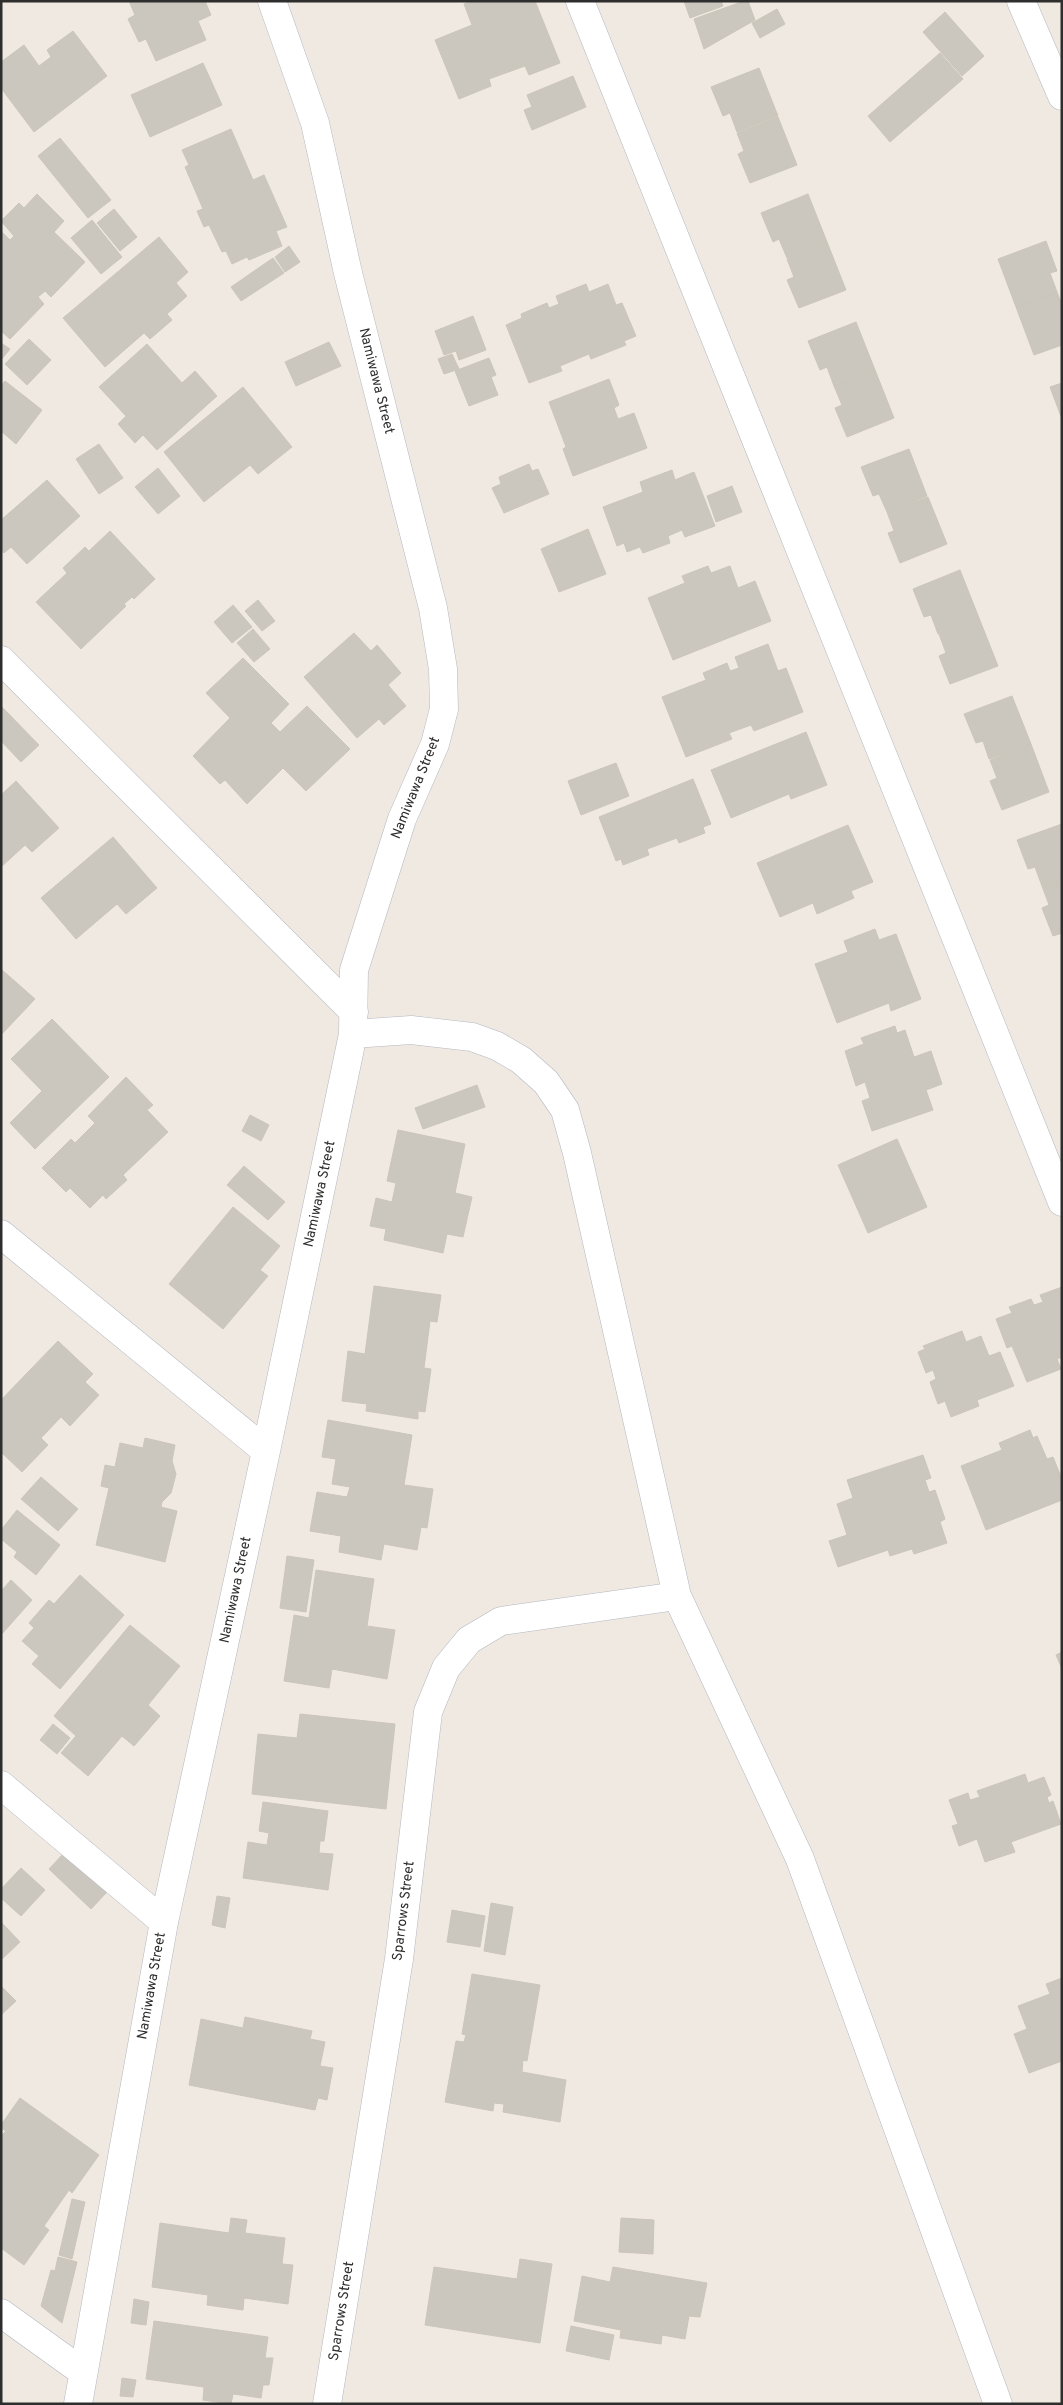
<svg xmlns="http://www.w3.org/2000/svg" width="1063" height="2405" viewBox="0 0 1063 2405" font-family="Overpass,sans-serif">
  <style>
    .building { fill: #cbc7bf; stroke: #cbc5ba }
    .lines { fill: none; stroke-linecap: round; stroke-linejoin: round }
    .minor-casing { stroke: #b4b7c1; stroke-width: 29 }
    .minor { stroke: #fff; stroke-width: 28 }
    .labels { text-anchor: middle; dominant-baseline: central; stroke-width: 4; stroke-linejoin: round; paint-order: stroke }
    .street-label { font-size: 14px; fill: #2e2e2e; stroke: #fff }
  </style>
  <rect width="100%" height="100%" fill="#efe9e1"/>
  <!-- building -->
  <path class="building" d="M 129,1 L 205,1 L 211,15 L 198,21 L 206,40 L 156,61 L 146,39 L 139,42 L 128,19 L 135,15 Z
    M 472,1 L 535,1 L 560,63 L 529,75 L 525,66 L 489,79 L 491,86 L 459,99 L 435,40 L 472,25 L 464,4 Z
    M 684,1 L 721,1 L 723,6 L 690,18 Z
    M 744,1 L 748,1 L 755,20 L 704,49 L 694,19 Z
    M 777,9 L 785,24 L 760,38 L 752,23 Z
    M 945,12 L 984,56 L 962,76 L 923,32 Z
    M 73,31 L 107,76 L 34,132 L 1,88 L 1,62 L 24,45 L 39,66 L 51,57 L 47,50 Z
    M 940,53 L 963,79 L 890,142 L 868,116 Z
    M 203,63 L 222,105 L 150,137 L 131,95 Z
    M 759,68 L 778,116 L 737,132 L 730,113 L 723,116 L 711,87 Z
    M 573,76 L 586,107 L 532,130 L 524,110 L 532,107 L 527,95 Z
    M 778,117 L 797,165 L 750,183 L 738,154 L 744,151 L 737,133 Z
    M 231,129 L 253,180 L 264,175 L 287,227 L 276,231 L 282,246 L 249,260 L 247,257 L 232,264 L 226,251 L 222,252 L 209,225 L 204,227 L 197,211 L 203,209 L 185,167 L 189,165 L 182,150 Z
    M 60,138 L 111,200 L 88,218 L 38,156 Z
    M 37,194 L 64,221 L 54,232 L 85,262 L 51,297 L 45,291 L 38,297 L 44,304 L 10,339 L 1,331 L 1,231 L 10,240 L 14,236 L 1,221 L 19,203 L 24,208 Z
    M 808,194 L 827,242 L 787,258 L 779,239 L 773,242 L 761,213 Z
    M 114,209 L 137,237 L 120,251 L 97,223 Z
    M 92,220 L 122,257 L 101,274 L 71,238 Z
    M 159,237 L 188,272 L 176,283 L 187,296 L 167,314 L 172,320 L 150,339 L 144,333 L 105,367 L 63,318 Z
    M 1046,241 L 1057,271 L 1050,273 L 1057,292 L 1016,307 L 998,259 Z
    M 827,242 L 846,290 L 799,308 L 787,280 L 794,277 L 787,259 Z
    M 289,246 L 300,262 L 285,272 L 275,257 Z
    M 273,258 L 284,273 L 241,301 L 231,287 Z
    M 586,284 L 589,292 L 608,284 L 616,305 L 622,303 L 636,336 L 624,341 L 626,345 L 591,359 L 589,354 L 560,366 L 562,371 L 529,383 L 506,325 L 522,318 L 521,314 L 547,303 L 549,308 L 559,304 L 556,296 Z
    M 1057,292 L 1062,305 L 1062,345 L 1034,355 L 1016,307 Z
    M 473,316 L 486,350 L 459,360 L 456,351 L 444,355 L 435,331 Z
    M 856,322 L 875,370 L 834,386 L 827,367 L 820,370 L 808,341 Z
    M 29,339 L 51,360 L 27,385 L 5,364 Z
    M 329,342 L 341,366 L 296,386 L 285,362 Z
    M 1,343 L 10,349 L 1,360 Z
    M 147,344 L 182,383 L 195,371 L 217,396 L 157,450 L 143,435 L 135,443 L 118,424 L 126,416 L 99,387 Z
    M 452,354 L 459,369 L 444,374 L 438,359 Z
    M 489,358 L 496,375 L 491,377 L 498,395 L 469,406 L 455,371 Z
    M 875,370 L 894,418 L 847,437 L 835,408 L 842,405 L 834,386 Z
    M 609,379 L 619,405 L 614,408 L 618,419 L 634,413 L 647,448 L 573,476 L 563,449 L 566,447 L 549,402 Z
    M 5,381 L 42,410 L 16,444 L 1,431 L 1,386 Z
    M 1062,383 L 1062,419 L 1050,387 Z
    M 243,387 L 292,447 L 258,474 L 250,465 L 204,502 L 164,452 Z
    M 99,444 L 123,478 L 99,494 L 76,459 Z
    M 909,449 L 927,496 L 887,512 L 879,494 L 873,496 L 861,467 Z
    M 529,464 L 532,471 L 538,469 L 549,494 L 504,513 L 492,488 L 501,484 L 499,477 Z
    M 158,468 L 180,496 L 158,514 L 135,487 Z
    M 672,470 L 675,480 L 694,472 L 715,526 L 685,537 L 682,530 L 668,536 L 670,543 L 643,553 L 640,547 L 627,552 L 624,543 L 617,546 L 603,507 L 643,492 L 640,482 Z
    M 47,480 L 80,516 L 27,564 L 11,547 L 4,553 L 1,549 L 1,520 Z
    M 732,486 L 742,512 L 716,522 L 707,496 Z
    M 928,497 L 947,544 L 900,563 L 888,533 L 894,531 L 887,512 Z
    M 588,529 L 606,574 L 559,592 L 541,549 Z
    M 110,531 L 155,579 L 134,599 L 132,597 L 124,604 L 126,606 L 81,649 L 36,602 L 67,573 L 63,568 L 85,547 L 89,551 Z
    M 708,566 L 711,573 L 730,566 L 738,588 L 755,581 L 771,621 L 673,660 L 648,598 L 685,583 L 682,576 Z
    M 960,570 L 979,618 L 938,634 L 931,615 L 924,617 L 913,589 Z
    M 258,600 L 275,621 L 262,631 L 245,611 Z
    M 233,605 L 252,627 L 232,643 L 214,622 Z
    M 979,618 L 998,666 L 950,684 L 939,656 L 946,653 L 939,634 Z
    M 253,629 L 270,649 L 254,662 L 237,643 Z
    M 354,633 L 371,651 L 377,645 L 401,673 L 388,685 L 406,706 L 384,725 L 379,719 L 357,738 L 304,677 Z
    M 768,644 L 778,671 L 786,668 L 803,712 L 754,731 L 751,725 L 729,733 L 732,739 L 686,757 L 662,697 L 706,680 L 703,673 L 727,663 L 730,671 L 739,668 L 735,657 Z
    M 243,658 L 289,704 L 271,723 L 280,732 L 307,706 L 350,749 L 306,791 L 283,768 L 247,804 L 225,780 L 220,784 L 193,756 L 230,718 L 206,693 Z
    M 1012,696 L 1031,744 L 989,759 L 983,741 L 976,743 L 964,714 Z
    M 1,706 L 39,745 L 21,762 L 1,741 Z
    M 806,732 L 827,785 L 791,799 L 789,794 L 731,818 L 711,770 Z
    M 1031,744 L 1049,792 L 1002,810 L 990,781 L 997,778 L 990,760 Z
    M 616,763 L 629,796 L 581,815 L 568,781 Z
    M 693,779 L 711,824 L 703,827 L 705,833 L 679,843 L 677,838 L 647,849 L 649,855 L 623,865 L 621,859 L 616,861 L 599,817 Z
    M 16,781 L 59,828 L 32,852 L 25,845 L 1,867 L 1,795 Z
    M 1062,824 L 1062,879 L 1042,886 L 1035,867 L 1028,869 L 1017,840 Z
    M 848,825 L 873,882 L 851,891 L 854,898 L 817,914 L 813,903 L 780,917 L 757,863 Z
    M 113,837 L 157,888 L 126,914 L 117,904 L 76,939 L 41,898 Z
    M 1062,879 L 1062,933 L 1053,936 L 1042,908 L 1049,905 L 1042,886 Z
    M 875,929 L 879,940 L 896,934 L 921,999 L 891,1011 L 889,1003 L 837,1023 L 815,964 L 848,952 L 844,941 Z
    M 1,969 L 35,999 L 1,1035 Z
    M 52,1019 L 109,1077 L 35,1149 L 10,1123 L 42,1091 L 11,1059 Z
    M 895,1026 L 897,1033 L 905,1030 L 914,1057 L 931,1051 L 942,1084 L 926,1090 L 933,1110 L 872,1131 L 862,1101 L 870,1098 L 865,1082 L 856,1086 L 845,1051 L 864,1044 L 861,1038 Z
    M 126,1077 L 153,1105 L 147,1110 L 168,1132 L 123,1175 L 127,1180 L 106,1199 L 103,1195 L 90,1208 L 70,1188 L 66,1192 L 42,1168 L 71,1139 L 75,1143 L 95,1123 L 88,1116 Z
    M 477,1085 L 485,1107 L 423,1129 L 415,1108 Z
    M 250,1115 L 269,1125 L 261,1141 L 242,1131 Z
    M 398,1130 L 465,1144 L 455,1193 L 472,1197 L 463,1237 L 447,1234 L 443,1253 L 384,1240 L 386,1229 L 370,1226 L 376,1198 L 392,1202 L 396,1183 L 387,1181 Z
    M 897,1139 L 927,1207 L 868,1233 L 838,1165 Z
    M 244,1166 L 285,1202 L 268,1220 L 227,1185 Z
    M 233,1207 L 280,1246 L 260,1270 L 268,1276 L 223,1329 L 169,1284 Z
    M 374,1286 L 441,1295 L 437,1322 L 430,1321 L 424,1368 L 431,1369 L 425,1412 L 418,1411 L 418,1419 L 366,1411 L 367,1404 L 342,1401 L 348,1351 L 365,1354 Z
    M 1062,1287 L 1062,1357 L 1057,1359 L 1061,1369 L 1027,1382 L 1012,1346 L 1007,1348 L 996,1319 L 1012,1313 L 1009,1307 L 1031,1299 L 1034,1305 L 1043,1302 L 1040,1295 Z
    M 962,1331 L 966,1342 L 981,1336 L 989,1356 L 1000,1352 L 1014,1386 L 977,1400 L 979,1406 L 951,1417 L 945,1401 L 938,1404 L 930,1382 L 936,1379 L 933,1370 L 926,1373 L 918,1352 L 925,1349 L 923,1346 Z
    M 58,1341 L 93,1374 L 85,1382 L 99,1395 L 70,1426 L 61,1417 L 41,1438 L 48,1445 L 22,1472 L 1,1452 L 1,1400 Z
    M 328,1420 L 412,1435 L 404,1485 L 433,1489 L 427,1528 L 421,1527 L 417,1550 L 384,1544 L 381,1560 L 339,1552 L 341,1536 L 310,1531 L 317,1492 L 347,1497 L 350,1487 L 332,1484 L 336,1459 L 322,1457 Z
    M 1030,1430 L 1033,1438 L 1037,1436 L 1047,1459 L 1053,1457 L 1062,1479 L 1062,1500 L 986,1530 L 961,1466 L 1002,1450 L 999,1443 Z
    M 145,1438 L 175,1445 L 172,1461 L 176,1474 L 171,1493 L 162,1502 L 161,1507 L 177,1511 L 165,1562 L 96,1545 L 109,1488 L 101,1486 L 105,1465 L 115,1467 L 120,1443 L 143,1448 Z
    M 923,1455 L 931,1478 L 925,1480 L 929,1492 L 935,1490 L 945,1519 L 940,1522 L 947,1543 L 914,1554 L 912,1549 L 890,1556 L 888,1550 L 838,1567 L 829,1541 L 847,1535 L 837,1504 L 853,1498 L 847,1480 Z
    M 41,1477 L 78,1509 L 58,1531 L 21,1499 Z
    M 17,1510 L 60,1545 L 36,1575 L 14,1557 L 17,1552 L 1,1539 L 1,1530 Z
    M 287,1556 L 314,1560 L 306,1612 L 280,1608 Z
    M 316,1570 L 374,1579 L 367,1626 L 395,1630 L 387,1679 L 332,1669 L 329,1688 L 284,1681 L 294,1615 L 309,1618 Z
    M 80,1575 L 124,1615 L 60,1689 L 32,1664 L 39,1656 L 22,1641 L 34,1628 L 29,1623 L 49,1600 L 54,1604 Z
    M 11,1580 L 32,1600 L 1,1635 L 1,1591 Z
    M 130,1625 L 180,1666 L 148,1705 L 160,1716 L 134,1746 L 122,1736 L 88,1776 L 61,1753 L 76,1736 L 54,1716 Z
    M 1062,1652 L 1062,1669 L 1056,1655 Z
    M 300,1714 L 395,1724 L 386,1809 L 252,1794 L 258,1734 L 297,1738 Z
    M 53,1724 L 70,1738 L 57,1754 L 40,1740 Z
    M 1025,1774 L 1028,1783 L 1044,1777 L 1051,1795 L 1047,1797 L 1049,1803 L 1053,1801 L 1061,1824 L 1011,1842 L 1015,1852 L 985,1862 L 977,1839 L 959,1846 L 952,1826 L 958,1824 L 949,1800 L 968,1793 L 970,1800 L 980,1797 L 977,1791 Z
    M 263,1802 L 328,1811 L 324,1841 L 320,1841 L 319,1853 L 333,1854 L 328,1890 L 243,1878 L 248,1842 L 267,1845 L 269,1833 L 259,1831 Z
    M 65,1852 L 107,1892 L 91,1909 L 49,1869 Z
    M 21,1868 L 45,1890 L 21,1916 L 1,1898 L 1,1889 Z
    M 217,1896 L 230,1898 L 225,1928 L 212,1925 Z
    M 491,1903 L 513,1907 L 505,1955 L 484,1951 Z
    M 452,1910 L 485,1916 L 480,1947 L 447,1942 Z
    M 1,1922 L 20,1942 L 1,1960 Z
    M 472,1974 L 540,1985 L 527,2061 L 523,2060 L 522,2072 L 566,2080 L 560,2122 L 503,2112 L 504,2104 L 494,2103 L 493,2111 L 445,2102 L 456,2041 L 464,2042 L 466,2035 L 462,2034 Z
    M 1062,1978 L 1062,2061 L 1029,2073 L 1014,2034 L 1027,2029 L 1018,2006 L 1050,1994 L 1046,1984 Z
    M 1,1986 L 16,2001 L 1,2015 Z
    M 245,2017 L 312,2031 L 310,2039 L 325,2042 L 320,2066 L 333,2068 L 327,2100 L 318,2098 L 315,2110 L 189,2085 L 201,2019 L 243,2028 Z
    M 20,2098 L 99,2155 L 72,2193 L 69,2190 L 44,2226 L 49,2230 L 24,2265 L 1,2248 L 1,2136 L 6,2131 L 1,2128 L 1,2125 Z
    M 72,2199 L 85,2202 L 72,2259 L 59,2255 Z
    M 231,2218 L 247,2220 L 245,2233 L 285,2238 L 282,2264 L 293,2265 L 288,2304 L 244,2298 L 243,2310 L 207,2305 L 208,2295 L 152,2287 L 160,2223 L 229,2233 Z
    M 621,2218 L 654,2220 L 653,2254 L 619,2252 Z
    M 58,2257 L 77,2262 L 62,2323 L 41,2306 L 51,2270 L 55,2271 Z
    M 520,2259 L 552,2264 L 540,2343 L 425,2325 L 434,2267 L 517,2279 Z
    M 613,2267 L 707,2283 L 700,2317 L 689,2316 L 685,2339 L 662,2335 L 661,2344 L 620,2338 L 621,2330 L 574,2321 L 582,2276 L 610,2282 Z
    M 134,2299 L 149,2302 L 146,2325 L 131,2323 Z
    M 154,2321 L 268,2337 L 265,2358 L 273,2358 L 269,2385 L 263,2385 L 261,2398 L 233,2394 L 231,2404 L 203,2400 L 204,2387 L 146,2379 Z
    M 571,2326 L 614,2335 L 609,2360 L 566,2351 Z
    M 122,2378 L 136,2380 L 133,2397 L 120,2396 Z"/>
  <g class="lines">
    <!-- minor casing -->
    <g class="minor-casing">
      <path id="minor" d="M 580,1 L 1062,1202
        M 1021,1 L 1062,96
        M 1,660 L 354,1012
        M 353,1034 L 411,1030 L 472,1037 L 497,1046 L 521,1060 L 546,1082 L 565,1110 L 577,1153 L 677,1596 L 800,1859 L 998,2404
        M 1,1234 L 266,1451
        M 1,1785 L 164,1922
        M 1,2313 L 83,2372
        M 78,2404 L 164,1922 L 266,1451 L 353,1034 L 354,970 L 402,819 L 435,744 L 444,709 L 443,669 L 433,608 L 348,273 L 315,123 L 272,1
        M 327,2404 L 399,1959 L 428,1712 L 446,1668 L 469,1640 L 501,1621 L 677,1596"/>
    </g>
    <!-- minor -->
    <use href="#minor" class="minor"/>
  </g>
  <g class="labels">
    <!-- street labels -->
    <g class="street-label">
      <text transform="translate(376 381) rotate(76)">Namiwawa Street</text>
      <text transform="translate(416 788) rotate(-68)">Namiwawa Street</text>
      <text transform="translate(320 1194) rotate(-78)">Namiwawa Street</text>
      <text transform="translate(236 1590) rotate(-78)">Namiwawa Street</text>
      <text transform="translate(404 1911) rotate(-83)">Sparrows Street</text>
      <text transform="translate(152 1986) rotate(-80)">Namiwawa Street</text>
      <text transform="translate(342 2311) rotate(-81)">Sparrows Street</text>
    </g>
  </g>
  <!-- border -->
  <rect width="1063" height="2405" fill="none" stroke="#2e2e2e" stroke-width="5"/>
</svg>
